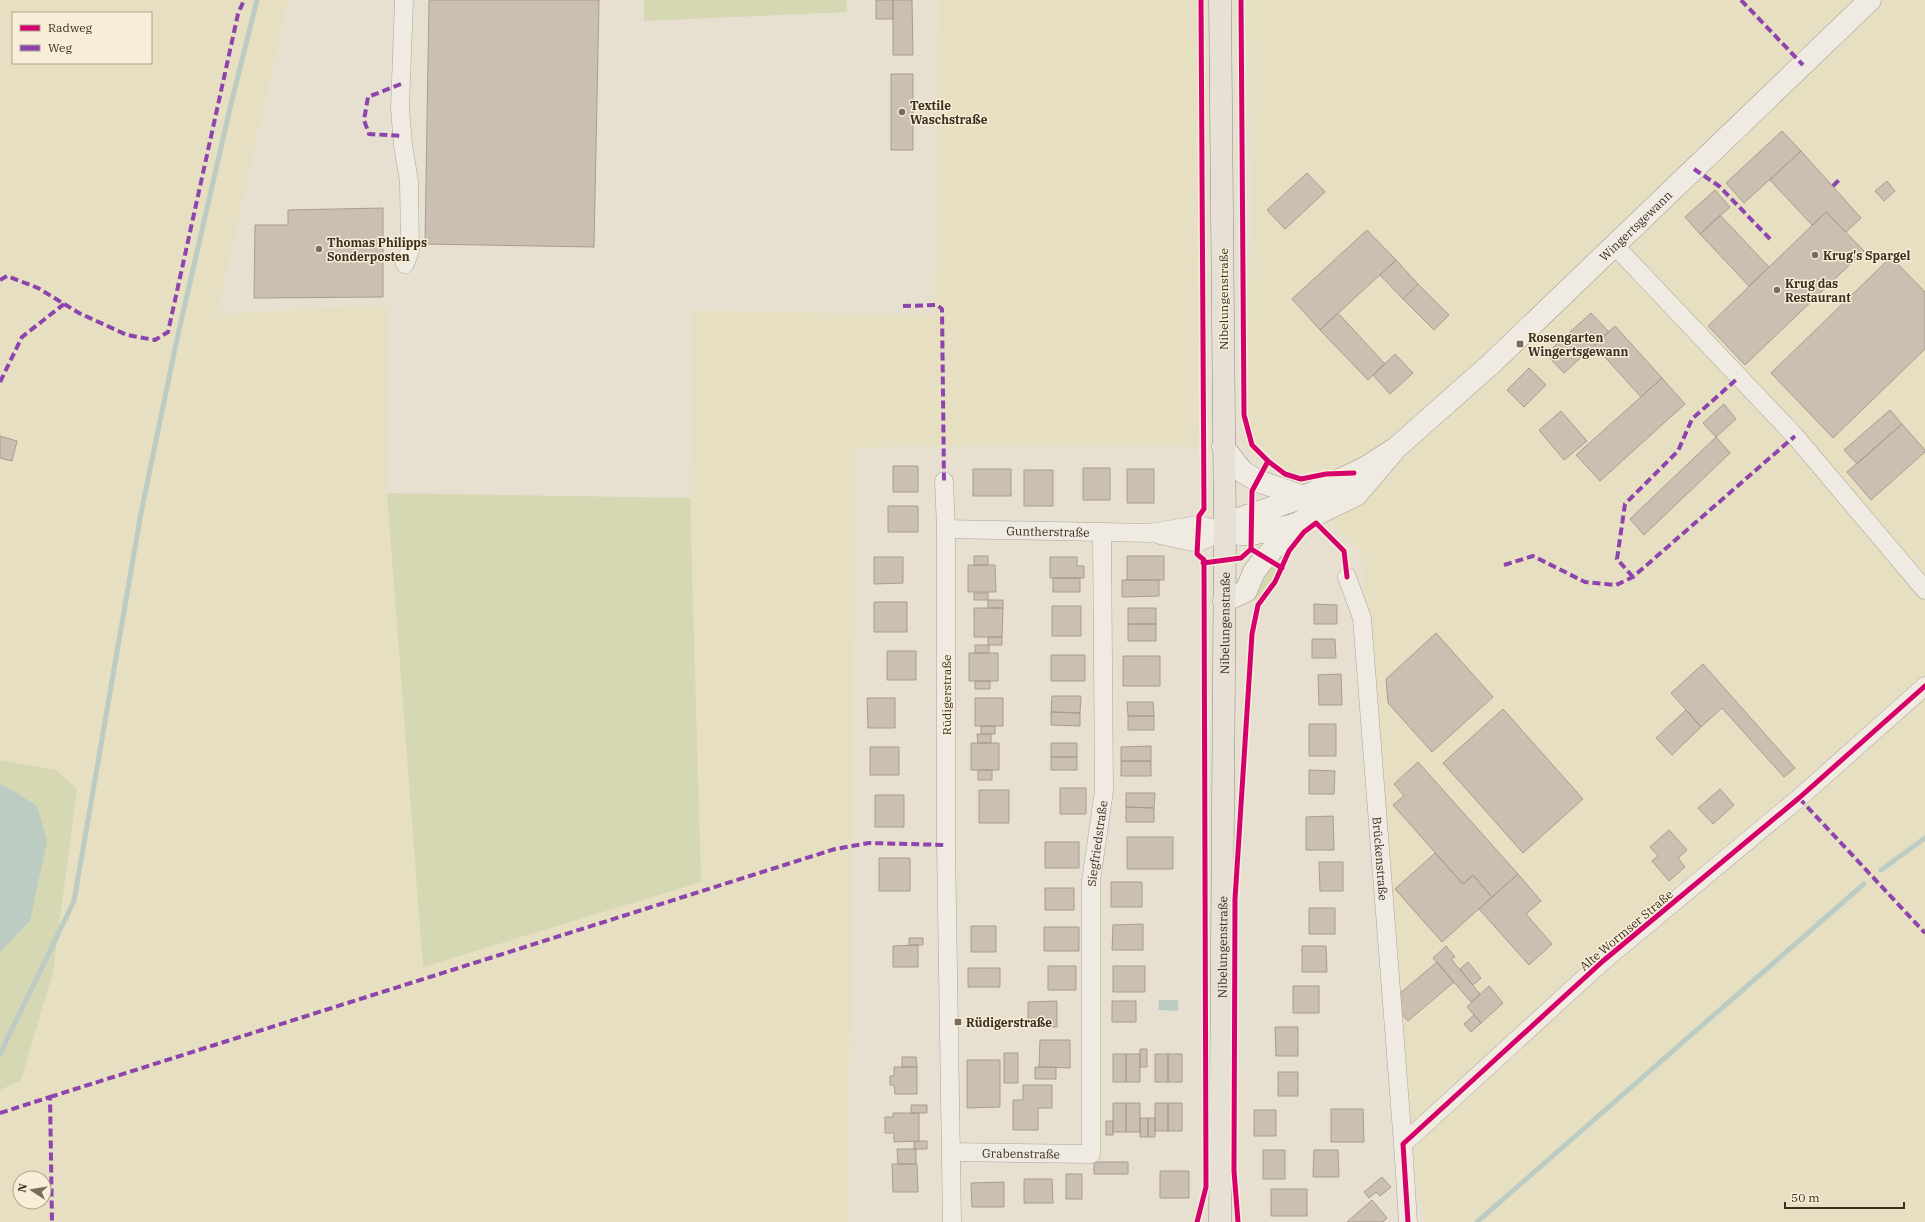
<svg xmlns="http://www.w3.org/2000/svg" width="1925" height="1222" viewBox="0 0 1925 1222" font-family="'IBM Plex Serif',serif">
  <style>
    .farmland { fill: #e6dfc2; fill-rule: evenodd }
    .green { fill: #d6d7b3 }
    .water { fill: #bcccc2 }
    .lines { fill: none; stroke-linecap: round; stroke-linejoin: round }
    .stream { stroke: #bcccc2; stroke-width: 5 }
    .building { fill: #cbbfb2; stroke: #a89c90 }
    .street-casing { stroke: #ada599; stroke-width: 19 }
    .secondary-casing { stroke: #9c958a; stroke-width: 23 }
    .primary-casing { stroke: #928b80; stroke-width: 23 }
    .street { stroke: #efebe3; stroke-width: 18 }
    .secondary { stroke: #efebe3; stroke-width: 22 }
    .primary { stroke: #e6e1d4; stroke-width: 22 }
    .quiet { stroke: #8e44ad; stroke-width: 4; stroke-dasharray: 8 4; stroke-linecap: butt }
    .cycleway-casing { stroke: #f7eed8; stroke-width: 8 }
    .cycleway { stroke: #d6006c; stroke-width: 5 }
    .poi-dot { fill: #786c5e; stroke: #f7eed8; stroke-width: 1.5 }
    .labels { text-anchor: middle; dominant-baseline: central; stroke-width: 3; stroke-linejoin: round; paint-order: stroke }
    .poi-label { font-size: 12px; font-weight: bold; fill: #3d2e20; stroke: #f7eed8; text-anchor: start }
    .street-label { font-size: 12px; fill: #3d2e20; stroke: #f7eed8 }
  </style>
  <rect width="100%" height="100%" fill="#e7e0d1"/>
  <!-- farmland -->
  <path class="farmland" d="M 0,0 L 288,0 L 217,314 L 387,305 L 387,493 L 701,882 L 690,498 L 693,310 L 934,315 L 939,0 L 1198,0 L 1198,447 L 931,446 L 855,448 L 849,1222 L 0,1222 ZM 13,13 L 151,13 L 151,63 L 13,63 ZM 20,1178 L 44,1178 L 44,1202 L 20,1202 Z
    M 1249,0 L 1925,0 L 1925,1222 L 1424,1222 L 1409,1146 L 1361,550 L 1245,445 L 1251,217 Z"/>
  <!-- green -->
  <path class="green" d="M 644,0 L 847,0 L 847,12 L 644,21 Z
    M 387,493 L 690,498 L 701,882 L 423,967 Z
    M 1285,551 L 1272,580 L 1257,601 L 1254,600 L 1259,582 Z
    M 0,760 L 56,770 L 77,789 L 53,972 L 21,1080 L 0,1090 L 0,952 L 30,921 L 12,790 L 0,784 Z"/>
  <!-- water -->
  <path class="water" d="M 0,784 L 12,790 L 37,806 L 47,841 L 30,921 L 0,952 Z
    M 1159,1000 L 1178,1000 L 1178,1011 L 1158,1010 Z"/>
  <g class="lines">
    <!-- stream -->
    <path class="stream" d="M 1881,870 L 1925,838
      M 0,1054 L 74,901 L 141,513 L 177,339 L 230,108 L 257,0
      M 1477,1222 L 1864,884"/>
  </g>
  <!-- building -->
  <path class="building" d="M 429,0 L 599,0 L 594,247 L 425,244 Z
    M 876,0 L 893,0 L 893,19 L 876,19 Z
    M 893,0 L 912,0 L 913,55 L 893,55 Z
    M 891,74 L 913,74 L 913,150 L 891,150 Z
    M 1782,131 L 1801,151 L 1744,203 L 1726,183 Z
    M 1801,151 L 1861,218 L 1846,232 L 1826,212 L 1812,225 L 1770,180 Z
    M 1307,173 L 1325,192 L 1285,229 L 1267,210 Z
    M 1887,181 L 1895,191 L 1884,201 L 1875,191 Z
    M 1715,190 L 1730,207 L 1700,234 L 1685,217 Z
    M 383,208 L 383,297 L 254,298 L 255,225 L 288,225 L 288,210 Z
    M 1826,212 L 1864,251 L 1745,365 L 1708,326 Z
    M 1720,215 L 1769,267 L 1749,286 L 1700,234 Z
    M 1367,230 L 1396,260 L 1320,330 L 1292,299 Z
    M 1891,257 L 1925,292 L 1925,349 L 1833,438 L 1771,373 Z
    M 1396,260 L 1418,284 L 1403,299 L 1380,275 Z
    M 1418,284 L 1449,315 L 1434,330 L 1403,299 Z
    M 1338,313 L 1385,364 L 1368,380 L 1320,330 Z
    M 1591,313 L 1609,332 L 1564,373 L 1546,354 Z
    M 1615,326 L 1662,378 L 1641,397 L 1594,345 Z
    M 1395,354 L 1413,373 L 1390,394 L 1373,375 Z
    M 1529,368 L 1546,385 L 1524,407 L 1507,390 Z
    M 1662,378 L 1685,404 L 1600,481 L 1576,455 Z
    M 1724,404 L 1736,419 L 1716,437 L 1703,423 Z
    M 1890,410 L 1902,424 L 1857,464 L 1844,450 Z
    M 1561,411 L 1587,441 L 1564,460 L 1539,430 Z
    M 1902,424 L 1925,450 L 1925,452 L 1871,500 L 1847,472 Z
    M 0,436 L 17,441 L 12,461 L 0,458 Z
    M 1716,437 L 1730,453 L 1644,535 L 1630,519 Z
    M 893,466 L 918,466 L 918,492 L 893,492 Z
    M 1083,468 L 1110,468 L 1110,500 L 1083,500 Z
    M 973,469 L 1011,469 L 1011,496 L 973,496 Z
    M 1127,469 L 1154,469 L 1154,503 L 1127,503 Z
    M 1024,470 L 1053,470 L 1053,506 L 1024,506 Z
    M 888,506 L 918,506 L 918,532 L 888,532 Z
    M 974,556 L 988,556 L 988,565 L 974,565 Z
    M 1127,556 L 1164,556 L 1164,580 L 1127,580 Z
    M 874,557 L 903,557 L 903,583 L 874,584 Z
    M 1050,557 L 1077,557 L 1077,566 L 1084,566 L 1084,578 L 1050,578 Z
    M 968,565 L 995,565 L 996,592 L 968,592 Z
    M 1053,578 L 1080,578 L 1080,592 L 1053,592 Z
    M 1122,580 L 1159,580 L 1159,596 L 1122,597 Z
    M 974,593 L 988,593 L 988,600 L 974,600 Z
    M 988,600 L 1003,600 L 1003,608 L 988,608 Z
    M 874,602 L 907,602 L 907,632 L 874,632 Z
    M 1314,604 L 1337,605 L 1337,624 L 1314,624 Z
    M 1052,606 L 1081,606 L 1081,636 L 1052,636 Z
    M 974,608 L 1003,608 L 1002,637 L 974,637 Z
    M 1128,608 L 1156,608 L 1156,624 L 1128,624 Z
    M 1128,624 L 1156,624 L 1156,641 L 1128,641 Z
    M 1436,633 L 1493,697 L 1432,752 L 1388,703 L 1386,679 Z
    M 988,637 L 1002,637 L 1002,645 L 988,645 Z
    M 1312,639 L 1335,639 L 1336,658 L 1312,658 Z
    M 975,645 L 989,645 L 989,653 L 975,653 Z
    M 887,651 L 916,651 L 916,680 L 887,680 Z
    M 969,653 L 998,653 L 998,681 L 969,681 Z
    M 1051,655 L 1085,655 L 1085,681 L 1051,681 Z
    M 1123,656 L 1160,656 L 1160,686 L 1123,686 Z
    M 1703,664 L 1795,768 L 1784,777 L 1722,708 L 1701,727 L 1671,693 Z
    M 1341,674 L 1342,705 L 1319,705 L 1318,675 Z
    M 975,681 L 990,681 L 990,689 L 975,689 Z
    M 1052,696 L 1081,696 L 1080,713 L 1051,712 Z
    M 867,698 L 895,698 L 895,728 L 868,728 Z
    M 975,698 L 1003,698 L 1003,726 L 975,726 Z
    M 1127,702 L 1153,702 L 1154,716 L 1128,716 Z
    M 1503,709 L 1583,799 L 1523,853 L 1443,763 Z
    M 1686,710 L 1701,727 L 1672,755 L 1656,738 Z
    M 1051,712 L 1080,713 L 1080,726 L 1051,725 Z
    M 1128,716 L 1154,716 L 1154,730 L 1128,730 Z
    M 1309,724 L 1336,724 L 1336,756 L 1309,756 Z
    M 981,726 L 995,726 L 995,734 L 981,734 Z
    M 977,734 L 991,734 L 991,743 L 978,743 Z
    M 971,743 L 999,743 L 999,770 L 971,770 Z
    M 1051,743 L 1077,743 L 1077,757 L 1051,757 Z
    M 1151,746 L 1151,761 L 1121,761 L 1121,747 Z
    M 870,747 L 899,747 L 899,775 L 870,775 Z
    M 1051,757 L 1077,757 L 1077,770 L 1051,770 Z
    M 1121,761 L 1151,761 L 1151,776 L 1121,776 Z
    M 1418,762 L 1518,874 L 1492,897 L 1473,875 L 1463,884 L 1393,805 L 1404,796 L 1394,784 Z
    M 978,770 L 992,770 L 992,780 L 978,780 Z
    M 1309,770 L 1335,771 L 1334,794 L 1309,794 Z
    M 1060,788 L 1086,788 L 1086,814 L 1060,814 Z
    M 1720,789 L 1734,805 L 1713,824 L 1698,808 Z
    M 979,790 L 1009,790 L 1009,823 L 979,823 Z
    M 1126,793 L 1155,793 L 1154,808 L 1126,807 Z
    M 875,795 L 904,795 L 904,827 L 875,827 Z
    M 1126,807 L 1154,808 L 1154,822 L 1126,822 Z
    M 1333,816 L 1334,850 L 1306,850 L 1306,817 Z
    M 1669,830 L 1687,850 L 1678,858 L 1685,867 L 1669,881 L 1652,861 L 1658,856 L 1650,847 Z
    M 1127,837 L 1173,837 L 1173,869 L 1127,869 Z
    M 1045,842 L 1079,842 L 1079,868 L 1045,868 Z
    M 1435,853 L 1463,884 L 1473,875 L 1492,897 L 1442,942 L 1395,889 Z
    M 879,858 L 910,858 L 910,891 L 879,891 Z
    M 1319,862 L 1343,862 L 1343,891 L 1320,891 Z
    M 1518,874 L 1541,901 L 1526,914 L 1552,944 L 1529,965 L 1479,909 Z
    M 1111,882 L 1142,882 L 1142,907 L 1111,907 Z
    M 1045,888 L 1074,888 L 1074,910 L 1045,910 Z
    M 1309,908 L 1335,908 L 1335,934 L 1309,934 Z
    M 1143,924 L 1143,950 L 1112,950 L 1113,925 Z
    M 971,926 L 996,926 L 996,952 L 971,952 Z
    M 1044,927 L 1079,927 L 1079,951 L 1044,951 Z
    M 909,938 L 923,938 L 923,945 L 909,945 Z
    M 918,945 L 918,967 L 893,967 L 893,946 Z
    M 1302,946 L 1326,946 L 1327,972 L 1302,972 Z
    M 1446,946 L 1455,957 L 1451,959 L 1480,994 L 1471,1002 L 1433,958 Z
    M 1437,962 L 1454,982 L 1408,1021 L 1401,1014 L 1399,994 Z
    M 1468,962 L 1481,978 L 1473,985 L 1460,969 Z
    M 1048,966 L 1076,966 L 1076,990 L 1048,990 Z
    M 1113,966 L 1145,966 L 1145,992 L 1113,992 Z
    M 968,968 L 1000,968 L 1000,987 L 968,987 Z
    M 1293,986 L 1319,986 L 1319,1013 L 1293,1013 Z
    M 1489,986 L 1503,1003 L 1481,1023 L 1467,1007 Z
    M 1057,1001 L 1057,1027 L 1028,1027 L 1028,1002 Z
    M 1112,1001 L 1136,1001 L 1136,1022 L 1112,1022 Z
    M 1474,1015 L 1481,1023 L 1471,1032 L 1464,1024 Z
    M 1275,1027 L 1298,1027 L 1298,1056 L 1276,1056 Z
    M 1040,1040 L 1070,1040 L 1070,1068 L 1039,1067 Z
    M 1140,1049 L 1147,1049 L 1147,1067 L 1140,1067 Z
    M 1004,1053 L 1018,1053 L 1018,1083 L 1004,1083 Z
    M 1113,1054 L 1126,1054 L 1126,1082 L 1113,1082 Z
    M 1126,1054 L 1140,1054 L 1140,1082 L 1126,1082 Z
    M 1155,1054 L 1168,1054 L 1168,1082 L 1155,1082 Z
    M 1168,1054 L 1182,1054 L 1182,1082 L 1168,1082 Z
    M 902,1057 L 916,1057 L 917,1067 L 902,1067 Z
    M 967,1060 L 1000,1060 L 1000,1107 L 967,1108 Z
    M 894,1067 L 917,1067 L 917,1094 L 895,1094 L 894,1085 L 890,1085 L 890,1076 L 894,1076 Z
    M 1035,1067 L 1056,1067 L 1056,1079 L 1035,1079 Z
    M 1278,1072 L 1298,1072 L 1298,1096 L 1278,1096 Z
    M 1023,1085 L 1052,1085 L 1052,1108 L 1038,1108 L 1038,1130 L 1013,1130 L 1013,1100 L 1023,1100 Z
    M 1113,1103 L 1126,1103 L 1126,1132 L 1113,1132 Z
    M 1126,1103 L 1140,1103 L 1140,1132 L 1126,1132 Z
    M 1155,1103 L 1168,1103 L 1168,1131 L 1155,1131 Z
    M 1168,1103 L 1182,1103 L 1182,1131 L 1168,1131 Z
    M 911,1105 L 927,1105 L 927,1113 L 911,1113 Z
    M 1331,1109 L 1363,1109 L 1364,1142 L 1331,1142 Z
    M 1254,1110 L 1276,1110 L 1276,1136 L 1254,1136 Z
    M 893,1113 L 919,1113 L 919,1141 L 894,1142 L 894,1133 L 885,1133 L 885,1117 L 893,1117 Z
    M 1140,1118 L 1148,1118 L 1148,1137 L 1140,1137 Z
    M 1148,1118 L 1155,1118 L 1155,1137 L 1148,1137 Z
    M 1106,1121 L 1113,1121 L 1113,1135 L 1106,1135 Z
    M 919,1141 L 927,1141 L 927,1149 L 914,1149 L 914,1142 Z
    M 897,1149 L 916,1149 L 916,1164 L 898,1164 Z
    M 1263,1150 L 1285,1150 L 1285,1179 L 1263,1179 Z
    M 1314,1150 L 1338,1150 L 1339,1177 L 1313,1177 Z
    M 1094,1162 L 1128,1162 L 1128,1174 L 1094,1174 Z
    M 892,1164 L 917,1164 L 918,1192 L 893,1192 Z
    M 1160,1171 L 1189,1171 L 1189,1198 L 1160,1198 Z
    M 1066,1174 L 1082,1174 L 1082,1199 L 1066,1199 Z
    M 1382,1177 L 1391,1187 L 1380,1196 L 1376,1192 L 1369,1198 L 1364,1192 Z
    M 1024,1179 L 1052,1179 L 1053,1203 L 1024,1203 Z
    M 1004,1182 L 1004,1207 L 972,1207 L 971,1183 Z
    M 1271,1189 L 1307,1189 L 1307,1216 L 1271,1216 Z
    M 1372,1200 L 1387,1218 L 1383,1222 L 1347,1222 Z"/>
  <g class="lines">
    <!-- street casing -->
    <g class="street-casing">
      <g id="street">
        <path d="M 404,0 L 400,108 L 403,145 L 409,181 L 410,250 L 405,264"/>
        <path d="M 1615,246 L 1795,436 L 1925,590"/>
        <path d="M 944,481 L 946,529 L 946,845 L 952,1222"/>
        <path id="s1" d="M 946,529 L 1150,533 L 1198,525 L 1225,530"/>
        <path d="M 1160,535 L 1197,543 L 1225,530"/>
        <path id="s2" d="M 1347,577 L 1362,618 L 1403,1144"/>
        <path id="s3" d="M 951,1152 L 1091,1154 L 1091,881 L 1104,791 L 1102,533"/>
        <path d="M 1408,1222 L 1403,1144 L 1603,961 L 1799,798 L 1925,686"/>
      </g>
    </g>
    <!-- secondary casing -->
    <g class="secondary-casing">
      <g id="secondary">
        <path d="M 1223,447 L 1243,472 L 1258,481 L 1304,497"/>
        <path id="s4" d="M 1396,448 L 1365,468 L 1304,497 L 1238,519 L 1225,530 L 1240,534 L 1252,534 L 1294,525 L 1356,495 L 1396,448 L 1492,363 L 1870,0"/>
        <path d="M 1224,601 L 1246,591 L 1254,572 L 1259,565 L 1294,525"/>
      </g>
    </g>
    <!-- primary casing -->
    <g class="primary-casing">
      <g id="primary">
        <path id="s5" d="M 1220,1222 L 1225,530 L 1220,0"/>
      </g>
    </g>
    <!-- street -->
    <use href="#street" class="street"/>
    <!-- secondary -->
    <use href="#secondary" class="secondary"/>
    <!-- primary -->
    <use href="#primary" class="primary"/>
    <!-- quiet -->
    <path class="quiet" d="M 1741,0 L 1803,65
      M 401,84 L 368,97 L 364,120 L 369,134 L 402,136
      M 1694,169 L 1719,186 L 1770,239
      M 1833,186 L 1839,180
      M 0,280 L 7,276 L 38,288 L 79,313 L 127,335 L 155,340 L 168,332 L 238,14 L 244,0
      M 903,306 L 937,305 L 942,309 L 944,481
      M 0,382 L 22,337 L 64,304
      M 1504,565 L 1533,556 L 1585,582 L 1616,585 L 1633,577 L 1795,436
      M 1633,577 L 1617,559 L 1625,504 L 1678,451 L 1692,419 L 1738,378
      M 1799,798 L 1925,933
      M 50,1097 L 835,849 L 869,843 L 946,845
      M 0,1113 L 50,1097 L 52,1222"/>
    <!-- cycleway casing -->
    <g class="cycleway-casing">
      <path id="cycleway" d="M 1241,0 L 1244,415 L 1252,445 L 1268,461 L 1252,491 L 1251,549 L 1282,568
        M 1268,461 L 1285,474 L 1301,479 L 1326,474 L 1354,473
        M 1203,563 L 1241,558 L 1251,549
        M 1197,1222 L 1206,1187 L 1204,560 L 1197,554 L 1199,516 L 1204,509 L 1201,0
        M 1238,1222 L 1234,1171 L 1235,899 L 1252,634 L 1258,605 L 1275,582 L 1289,551 L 1304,532 L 1316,523 L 1344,551 L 1347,577
        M 1408,1222 L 1403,1144 L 1603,961 L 1799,798 L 1925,686"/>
    </g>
    <!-- cycleway -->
    <use href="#cycleway" class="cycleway"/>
  </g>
  <!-- markers -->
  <g class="poi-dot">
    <circle cx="902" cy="112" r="4"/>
    <circle cx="319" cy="249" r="4"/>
    <circle cx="1815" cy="255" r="4"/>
    <circle cx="1777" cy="290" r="4"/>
    <rect x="1516" y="340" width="8" height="8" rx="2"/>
    <rect x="954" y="1018" width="8" height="8" rx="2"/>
  </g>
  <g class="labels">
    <!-- poi labels -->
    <g class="poi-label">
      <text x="910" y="105">Textile<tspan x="910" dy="14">Waschstraße</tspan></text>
      <text x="327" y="242">Thomas Philipps<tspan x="327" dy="14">Sonderposten</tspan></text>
      <text x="1823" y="255">Krug's Spargel</text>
      <text x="1785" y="283">Krug das<tspan x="1785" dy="14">Restaurant</tspan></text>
      <text x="1528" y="337">Rosengarten<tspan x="1528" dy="14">Wingertsgewann</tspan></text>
      <text x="966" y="1022">Rüdigerstraße</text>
    </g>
    <!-- street labels -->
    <g class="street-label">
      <text stroke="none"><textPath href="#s4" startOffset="719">Wingertsgewann</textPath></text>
      <text transform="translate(1223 299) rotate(-90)">Nibelungenstraße</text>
      <text stroke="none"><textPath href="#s1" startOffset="102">Guntherstraße</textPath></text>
      <text stroke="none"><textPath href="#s5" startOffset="599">Nibelungenstraße</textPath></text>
      <text transform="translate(946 695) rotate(-90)">Rüdigerstraße</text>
      <text stroke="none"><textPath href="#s3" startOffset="451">Siegfriedstraße</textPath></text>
      <text stroke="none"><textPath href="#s2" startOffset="285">Brückenstraße</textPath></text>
      <text transform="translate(1626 930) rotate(-40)">Alte Wormser Straße</text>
      <text stroke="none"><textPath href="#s5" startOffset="275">Nibelungenstraße</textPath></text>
      <text stroke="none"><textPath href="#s3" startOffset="70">Grabenstraße</textPath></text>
    </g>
  </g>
  <!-- legend -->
  <rect x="12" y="12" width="140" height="52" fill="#f7eed8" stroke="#ada18e"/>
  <rect x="20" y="25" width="20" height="6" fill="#d6006c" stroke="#ada18e"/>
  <text x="48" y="32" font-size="12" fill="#3d2e20">Radweg</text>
  <rect x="20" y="45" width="20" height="6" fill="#8e44ad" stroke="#ada18e"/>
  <text x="48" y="52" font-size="12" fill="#3d2e20">Weg</text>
  <!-- north arrow -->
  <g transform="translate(32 1190) rotate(282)"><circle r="19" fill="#f7eed8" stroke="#ada18e"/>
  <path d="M0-3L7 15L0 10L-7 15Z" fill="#786c5e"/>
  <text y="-6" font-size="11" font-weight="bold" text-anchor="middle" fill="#3d2e20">N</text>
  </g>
  <!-- scale -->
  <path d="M1785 1202v6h119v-6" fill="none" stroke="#3d2e20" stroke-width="2"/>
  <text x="1791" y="1202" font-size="12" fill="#3d2e20" stroke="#f7eed8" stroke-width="3" paint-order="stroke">50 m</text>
</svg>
